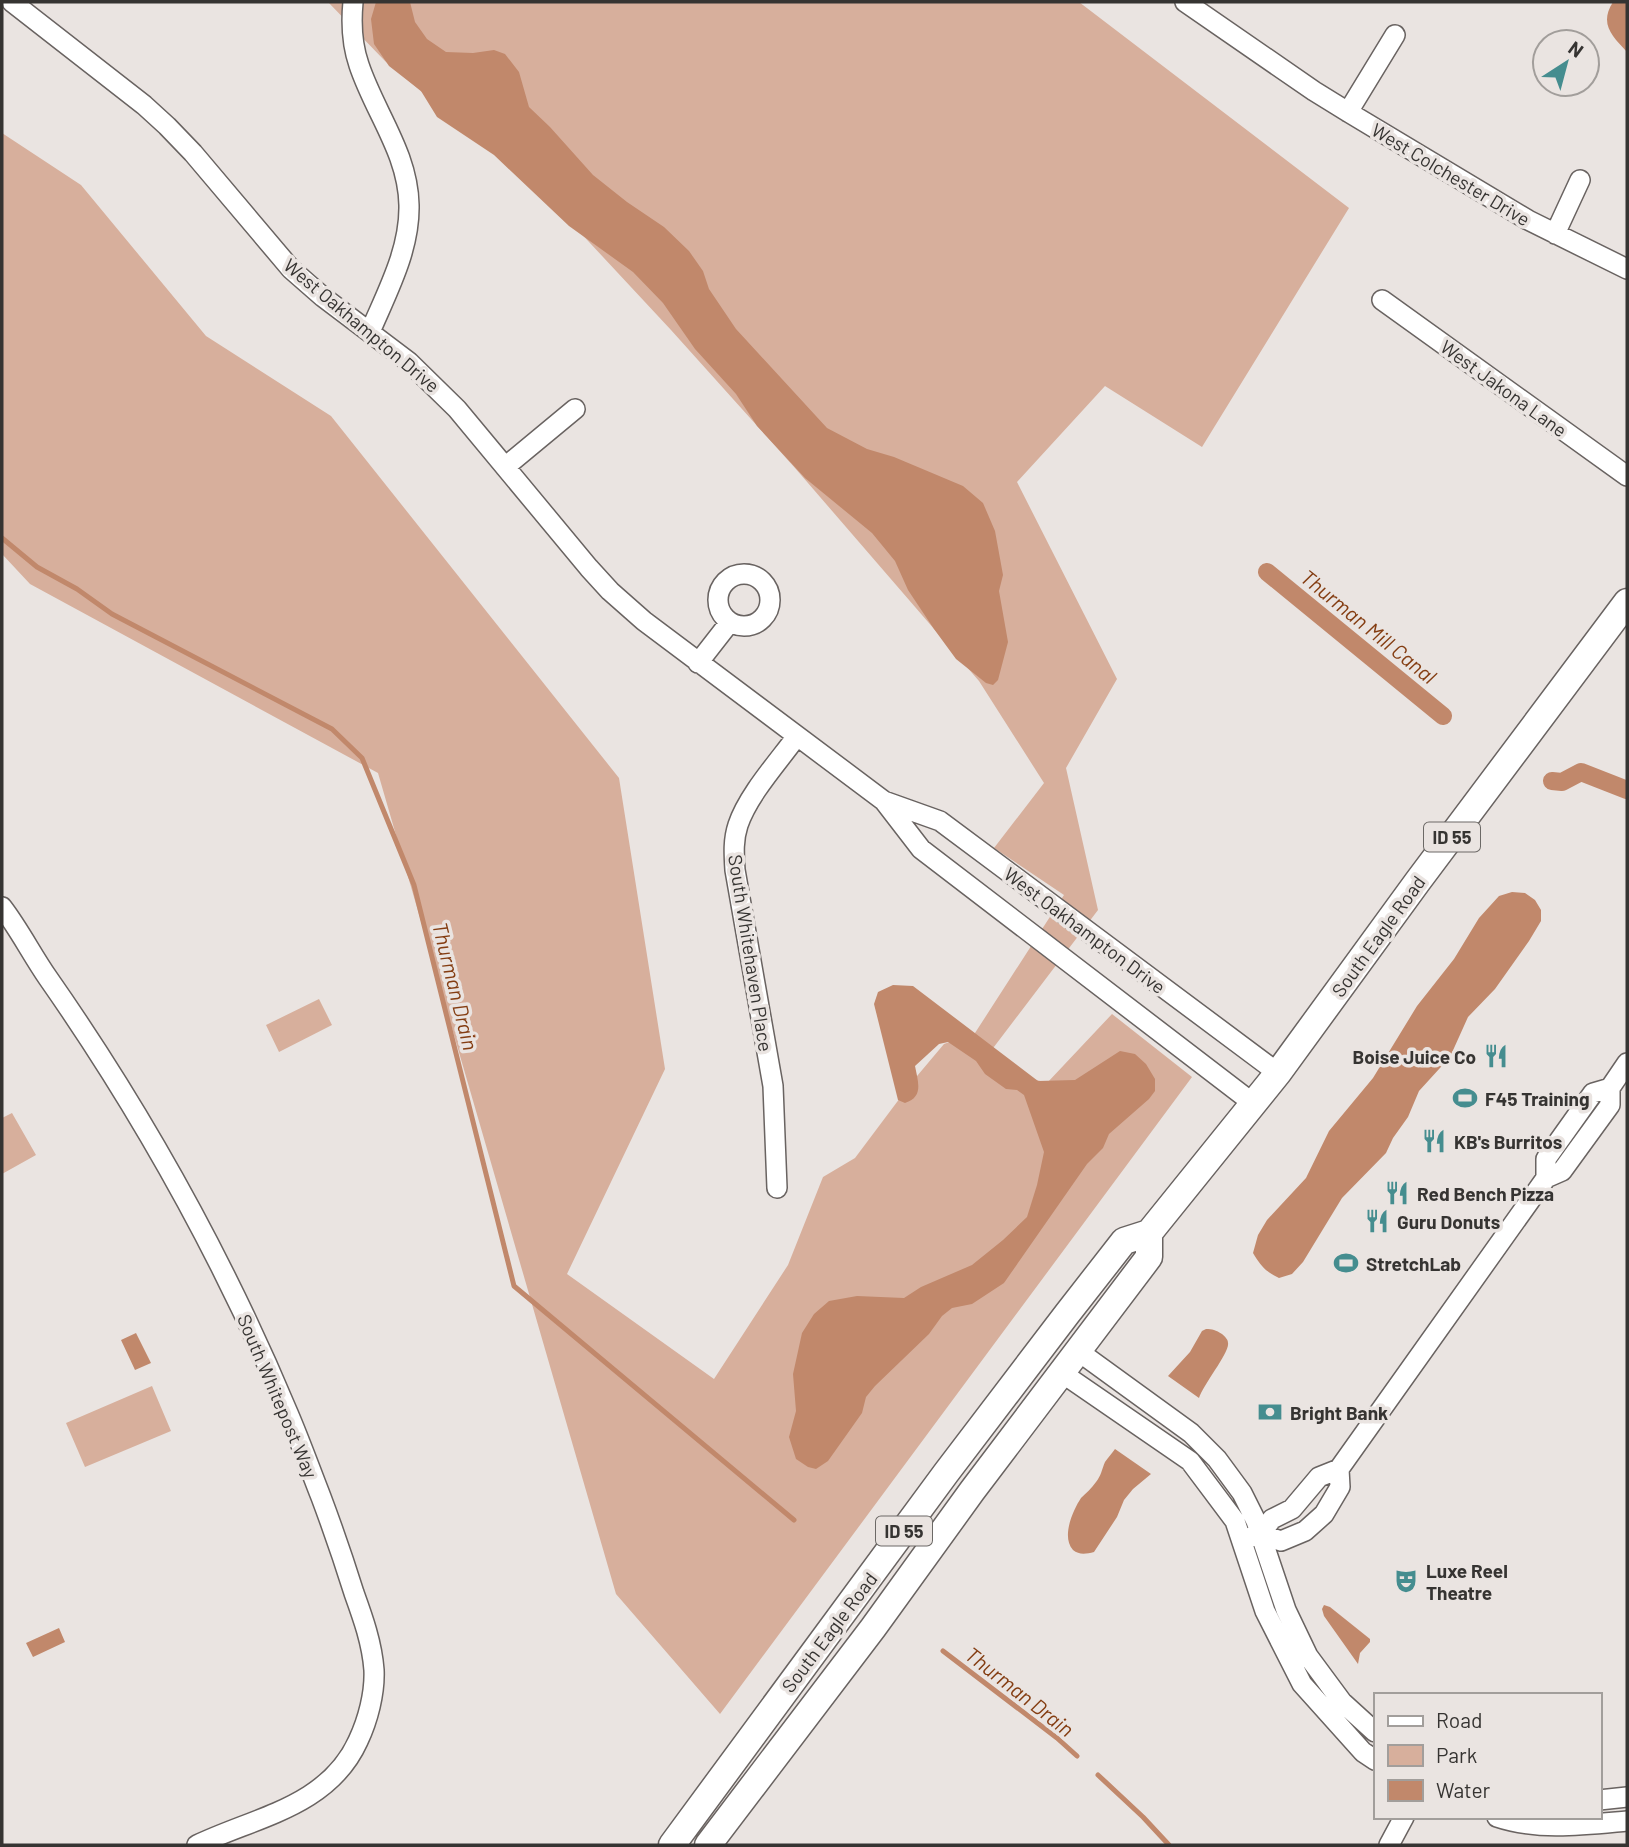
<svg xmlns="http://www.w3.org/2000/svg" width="1629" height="1847" viewBox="0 0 1629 1847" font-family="Barlow,sans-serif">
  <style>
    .green { fill: #d7af9c }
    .water { fill: #c1886b }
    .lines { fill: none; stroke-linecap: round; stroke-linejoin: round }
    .stream { stroke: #c1886b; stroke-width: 5 }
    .canal { stroke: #c1886b; stroke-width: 18 }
    .minor-casing { stroke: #696361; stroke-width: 22 }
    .highway-casing { stroke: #696361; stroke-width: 29 }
    .minor { stroke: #fff; stroke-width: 19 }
    .highway { stroke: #fff; stroke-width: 26 }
    .labels { text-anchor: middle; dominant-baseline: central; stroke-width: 7; stroke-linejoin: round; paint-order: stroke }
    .shield { fill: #eae4e1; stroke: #6c6966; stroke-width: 2 }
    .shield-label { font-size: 18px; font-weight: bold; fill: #363432 }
    .street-label { font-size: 19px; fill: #363432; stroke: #eae4e1 }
    .poi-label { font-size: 19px; font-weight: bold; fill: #363432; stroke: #eae4e1; text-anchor: start }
    .water-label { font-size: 21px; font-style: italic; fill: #843d12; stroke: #eae4e1 }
  </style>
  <rect width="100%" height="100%" fill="#eae4e1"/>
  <!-- green -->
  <path class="green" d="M 328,2 L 1079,2 L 1349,208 L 1202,447 L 1105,386 L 1017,482 L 1117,679 L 1066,768 L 1098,910 L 981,1064 L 1047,1083 L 1112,1014 L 1192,1077 L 720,1714 L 616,1594 L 378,773 L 30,584 L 2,554 L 2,133 L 81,185 L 206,336 L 331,416 L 619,778 L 665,1069 L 567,1274 L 714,1379 L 788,1265 L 823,1177 L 855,1158 L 912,1082 L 944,1044 L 975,1033 L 1064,895 L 994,848 L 1044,783 L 979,681 L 795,468 L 671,330 L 549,199 L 385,61 Z
    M 319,999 L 332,1025 L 279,1052 L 266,1025 Z
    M 12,1113 L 36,1155 L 2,1174 L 2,1118 Z
    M 152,1386 L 171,1431 L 85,1467 L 66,1423 Z"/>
  <!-- water -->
  <path class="water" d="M 376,2 L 410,2 L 415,22 L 427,39 L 446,52 L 473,53 L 494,50 L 505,54 L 519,72 L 529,107 L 550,127 L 593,175 L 627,202 L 664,227 L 689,251 L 703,271 L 709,289 L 736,329 L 827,428 L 867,449 L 894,457 L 963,486 L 983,503 L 995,531 L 1003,575 L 999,591 L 1008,642 L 998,680 L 993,685 L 986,683 L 956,659 L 934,629 L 908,590 L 895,561 L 872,533 L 805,478 L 757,426 L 736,394 L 695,349 L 663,303 L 633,272 L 569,226 L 494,155 L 437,117 L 421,91 L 389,66 L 374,44 L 371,19 Z
    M 1613,2 L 1627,2 L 1627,52 C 1612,36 1599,24 1613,2 Z
    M 1512,892 L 1525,893 L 1535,900 L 1541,910 L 1541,921 L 1529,941 L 1495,989 L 1468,1017 L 1450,1057 L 1419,1091 L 1408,1117 L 1393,1138 L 1386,1153 L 1342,1198 L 1303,1262 L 1292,1274 L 1279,1278 C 1266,1272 1260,1265 1253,1253 L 1258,1235 L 1267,1220 L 1306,1178 L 1329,1131 L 1373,1078 L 1417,1006 L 1454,959 L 1479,918 L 1499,896 Z
    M 893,985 L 913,986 L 1038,1081 L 1075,1080 L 1120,1051 L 1135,1054 L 1146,1064 L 1155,1079 L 1155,1091 L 1149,1099 L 1109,1134 L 1103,1148 L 1087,1164 L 1004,1283 L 972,1304 L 952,1308 L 942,1316 L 929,1334 L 875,1386 L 866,1397 L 862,1413 L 828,1461 L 816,1469 L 808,1467 L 796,1459 L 789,1437 L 796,1411 L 793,1374 L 802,1333 L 814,1314 L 829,1301 L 857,1296 L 904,1298 L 921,1287 L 972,1265 L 1003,1240 L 1027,1217 L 1037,1185 L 1044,1152 L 1024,1095 L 1017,1090 L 1006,1089 L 985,1074 L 976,1061 L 948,1042 L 939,1044 L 915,1066 C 918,1082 924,1097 905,1103 L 898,1100 L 874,1004 L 878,992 Z
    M 1206,1329 C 1212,1329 1216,1330 1222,1334 C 1225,1337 1228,1339 1228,1343 C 1230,1352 1203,1385 1199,1398 L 1168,1376 L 1190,1352 L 1202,1331 Z
    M 136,1333 L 151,1363 L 135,1370 L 121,1340 Z
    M 1115,1449 L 1151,1474 L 1133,1489 L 1124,1500 L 1117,1517 L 1094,1552 C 1086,1554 1079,1555 1073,1550 C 1061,1537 1073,1510 1081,1498 C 1086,1493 1092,1488 1096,1482 C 1101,1476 1102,1469 1105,1462 C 1108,1458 1112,1453 1115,1449 Z
    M 1324,1605 L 1330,1607 L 1370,1639 L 1370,1642 L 1360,1653 L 1358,1664 L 1324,1616 L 1322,1609 Z
    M 59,1628 L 65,1642 L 33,1657 L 26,1643 Z"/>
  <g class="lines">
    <!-- stream -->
    <path class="stream" d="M 2,538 L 37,567 L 77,589 L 112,614 L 332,729 L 362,758 L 414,885 L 514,1286 L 794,1520
      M 943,1651 L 1057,1738 L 1077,1756
      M 1098,1775 L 1143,1817 L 1169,1845"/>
    <!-- canal -->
    <path class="canal" d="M 1267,572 L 1443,716
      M 1552,781 L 1562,782 L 1581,772 L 1627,790"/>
    <!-- minor casing -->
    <g class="minor-casing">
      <path id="minor" d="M 12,2 L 144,105 L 167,126 L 193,153 L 291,269 L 323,297 L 409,362 L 457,409 L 589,568 L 610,591 L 644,621 L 884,801
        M 353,2 C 351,23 352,45 359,65 C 375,113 408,153 409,205 C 410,250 387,292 370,332
        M 1185,2 L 1314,91 L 1348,112 L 1528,220 L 1627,269
        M 1348,112 L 1395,35
        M 1555,234 L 1580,180
        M 1382,300 L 1627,476
        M 505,467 L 575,409
        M718 600a26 26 0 1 1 52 0a26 26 0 1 1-52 0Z
        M 698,663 L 730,622
        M 2,907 C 19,929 32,955 48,978 C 143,1114 224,1260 288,1413 C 300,1441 310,1469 321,1497 C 333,1529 344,1561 354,1593 C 363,1618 372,1643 374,1670 C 375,1693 368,1720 358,1741 C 328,1807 255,1817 197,1845
        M 1254,1104 L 921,849 L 884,801 L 940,821 L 1278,1073
        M 1546,1178 L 1546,1159 L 1593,1093 L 1610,1088
        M 777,1188 L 773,1086 L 735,870 C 734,854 733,840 738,825 C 748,795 778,762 797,736
        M 1078,1351 L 1191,1433 L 1217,1459 L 1242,1493 L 1256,1521 L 1286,1610 L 1308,1656 L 1342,1702 L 1375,1732
        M 1062,1373 L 1190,1461 L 1235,1521 L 1265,1611 L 1302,1684 L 1363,1752 L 1375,1760
        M 1339,1469 L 1546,1178 L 1562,1171 L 1610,1105 L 1610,1088 L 1627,1063
        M 1251,1537 L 1260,1534 L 1272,1519 L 1292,1509 L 1319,1477 L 1339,1469 L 1340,1487 L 1324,1514 L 1305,1531 L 1281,1541 L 1260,1534
        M 1599,1800 L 1627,1797
        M 1497,1817 C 1539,1831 1584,1825 1627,1821
        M 1389,1845 L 1404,1817"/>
    </g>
    <!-- highway casing -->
    <g class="highway-casing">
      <path id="highway" d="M 672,1845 L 946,1473 L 1067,1314 L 1124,1241 L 1149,1233 L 1278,1073 L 1418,881 L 1627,602
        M 708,1845 L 873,1628 L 972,1491 L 1149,1257 L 1149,1233"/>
    </g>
    <!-- minor -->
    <use href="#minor" class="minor"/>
    <!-- highway -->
    <use href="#highway" class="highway"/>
  </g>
  <!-- icons -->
  <defs>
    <g id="restaurant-bare" transform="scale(1.89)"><path d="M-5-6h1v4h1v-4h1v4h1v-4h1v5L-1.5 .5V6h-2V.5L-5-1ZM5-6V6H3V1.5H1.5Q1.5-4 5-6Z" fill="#458d8f" stroke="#eae4e1" stroke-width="2.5" paint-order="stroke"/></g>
    <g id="stadium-bare" transform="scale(1.89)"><path d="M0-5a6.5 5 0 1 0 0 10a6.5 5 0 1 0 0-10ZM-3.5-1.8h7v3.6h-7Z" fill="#458d8f" stroke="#eae4e1" stroke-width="2.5" paint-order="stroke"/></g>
    <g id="bank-bare" transform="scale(1.89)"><path d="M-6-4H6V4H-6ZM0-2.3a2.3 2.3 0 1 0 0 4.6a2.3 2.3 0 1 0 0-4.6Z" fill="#458d8f" stroke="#eae4e1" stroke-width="2.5" paint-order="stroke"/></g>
    <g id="theatre-bare" transform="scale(1.89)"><path d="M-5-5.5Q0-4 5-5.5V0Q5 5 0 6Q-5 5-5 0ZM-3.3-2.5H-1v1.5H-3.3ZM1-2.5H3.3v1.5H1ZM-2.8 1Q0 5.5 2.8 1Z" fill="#458d8f" stroke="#eae4e1" stroke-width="2.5" paint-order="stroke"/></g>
  </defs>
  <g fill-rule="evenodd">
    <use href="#restaurant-bare" x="1496" y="1056"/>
    <use href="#stadium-bare" x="1465" y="1098"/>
    <use href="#restaurant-bare" x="1434" y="1141"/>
    <use href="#restaurant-bare" x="1397" y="1193"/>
    <use href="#restaurant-bare" x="1377" y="1221"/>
    <use href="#stadium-bare" x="1346" y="1263"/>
    <use href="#bank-bare" x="1270" y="1412"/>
    <use href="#theatre-bare" x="1406" y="1581"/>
  </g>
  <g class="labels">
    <!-- shield labels -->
    <g class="shield">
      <rect x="1424" y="822.5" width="56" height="29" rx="5"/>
      <rect x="876" y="1516.5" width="56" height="29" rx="5"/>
    </g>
    <g class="shield-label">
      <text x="1452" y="837">ID 55</text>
      <text x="904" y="1531">ID 55</text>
    </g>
    <!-- street labels -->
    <g class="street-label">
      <text transform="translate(1451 174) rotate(31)">West Colchester Drive</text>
      <text transform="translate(362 325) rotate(40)">West Oakhampton Drive</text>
      <text transform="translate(1504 388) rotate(36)">West Jakona Lane</text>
      <text transform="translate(1085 930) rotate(37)">West Oakhampton Drive</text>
      <text transform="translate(1378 936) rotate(-54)">South Eagle Road</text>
      <text transform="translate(751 953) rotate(81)">South Whitehaven Place</text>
      <text transform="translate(278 1396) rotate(67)">South Whitepost Way</text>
      <text transform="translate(829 1632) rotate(-53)">South Eagle Road</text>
    </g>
    <!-- poi labels -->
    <g class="poi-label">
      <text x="1476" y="1056" text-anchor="end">Boise Juice Co</text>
      <text x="1485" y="1098">F45 Training</text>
      <text x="1454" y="1141">KB's Burritos</text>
      <text x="1417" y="1193">Red Bench Pizza</text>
      <text x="1397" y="1221">Guru Donuts</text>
      <text x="1366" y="1263">StretchLab</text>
      <text x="1290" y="1412">Bright Bank</text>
      <text x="1426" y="1570">Luxe Reel<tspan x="1426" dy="22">Theatre</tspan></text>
    </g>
    <!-- water labels -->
    <g class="water-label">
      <text transform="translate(1369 626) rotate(39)">Thurman Mill Canal</text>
      <text transform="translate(456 986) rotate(76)">Thurman Drain</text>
      <text transform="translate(1020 1691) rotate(38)">Thurman Drain</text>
    </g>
  </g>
  <!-- border -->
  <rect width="1629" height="1847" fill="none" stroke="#363432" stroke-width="7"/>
  <!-- legend -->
  <rect x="1374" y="1693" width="228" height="126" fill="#eae4e1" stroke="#a29e9b" stroke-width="2"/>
  <rect x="1388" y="1716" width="35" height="10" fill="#ffffff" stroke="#a29e9b" stroke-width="2"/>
  <text x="1436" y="1728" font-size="21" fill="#363432">Road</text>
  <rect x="1388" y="1745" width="35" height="21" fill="#d7af9c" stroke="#a29e9b" stroke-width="2"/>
  <text x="1436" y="1763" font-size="21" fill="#363432">Park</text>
  <rect x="1388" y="1780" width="35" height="21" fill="#c1886b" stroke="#a29e9b" stroke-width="2"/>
  <text x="1436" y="1798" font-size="21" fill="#363432">Water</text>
  <!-- north arrow -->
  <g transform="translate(1566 63) rotate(36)"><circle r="33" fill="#eae4e1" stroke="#a29e9b" stroke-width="2"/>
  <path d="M0-5L12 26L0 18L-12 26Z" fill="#458d8f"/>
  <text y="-10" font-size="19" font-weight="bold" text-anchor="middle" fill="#363432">N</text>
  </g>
</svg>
